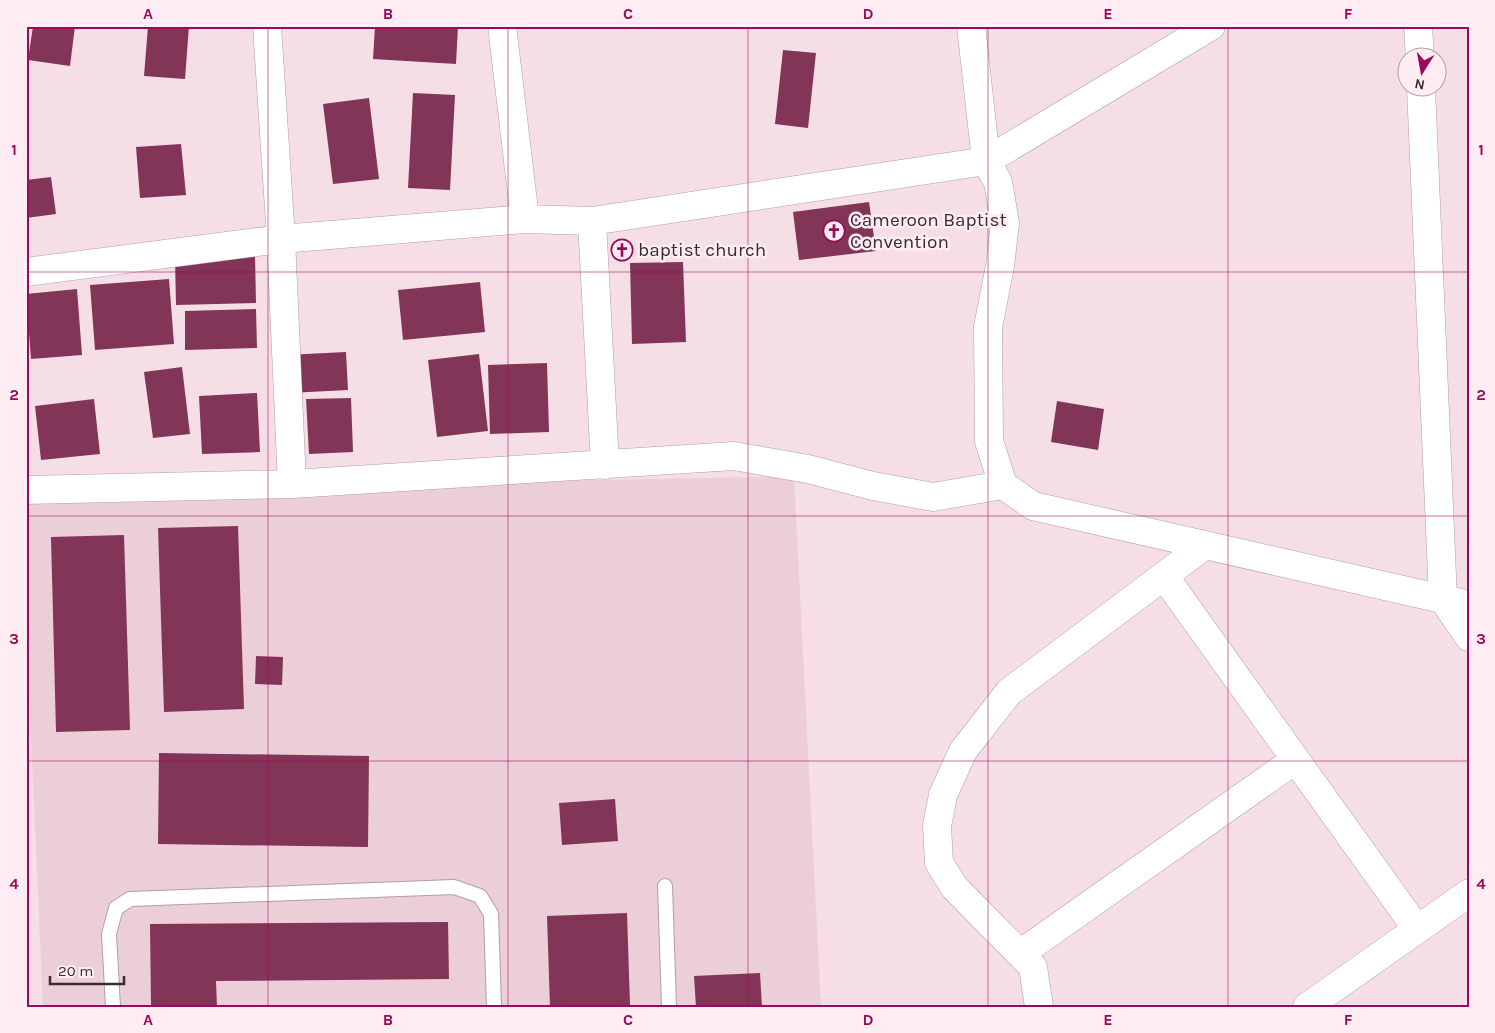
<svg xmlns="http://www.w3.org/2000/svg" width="1495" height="1033" viewBox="0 0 1495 1033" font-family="Karla,sans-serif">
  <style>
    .built { fill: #ebced8 }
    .building { fill: #833558 }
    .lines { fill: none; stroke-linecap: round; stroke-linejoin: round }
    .service-casing { stroke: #b39ea5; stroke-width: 16 }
    .minor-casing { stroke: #b39ea5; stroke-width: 29 }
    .service { stroke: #fff; stroke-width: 14 }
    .minor { stroke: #fff; stroke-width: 28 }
    .grid { fill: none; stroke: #9a095a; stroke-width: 1; stroke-opacity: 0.55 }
    .labels { text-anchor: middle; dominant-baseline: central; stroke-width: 5; stroke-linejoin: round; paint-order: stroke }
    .poi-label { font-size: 19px; fill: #372e31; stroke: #ffedf3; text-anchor: start }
    .neatline { fill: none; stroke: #9a095a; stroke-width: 2 }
    .grid-label { font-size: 16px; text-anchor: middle; font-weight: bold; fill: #9a095a }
  </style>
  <rect width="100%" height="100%" fill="#f5dee6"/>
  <!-- built -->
  <path class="built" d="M 794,476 L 821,1007 L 43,1007 L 26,627 L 26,492 Z"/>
  <!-- building -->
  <path class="building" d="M 33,26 L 75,26 L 70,66 L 28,60 Z
    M 148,26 L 189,26 L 185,79 L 144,76 Z
    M 375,26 L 458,26 L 456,64 L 373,59 Z
    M 783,50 L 816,53 L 808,128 L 775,124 Z
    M 413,93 L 455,95 L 450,190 L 408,188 Z
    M 369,98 L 379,179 L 333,184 L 323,104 Z
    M 181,144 L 186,195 L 140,198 L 136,147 Z
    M 51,177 L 56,214 L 26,218 L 26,180 Z
    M 869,202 L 876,251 L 799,260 L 793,212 Z
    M 255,255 L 256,303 L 176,305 L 175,257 Z
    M 683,262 L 686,342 L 632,344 L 630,263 Z
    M 169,279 L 174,344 L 95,350 L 90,285 Z
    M 480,282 L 485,332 L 403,340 L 398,290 Z
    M 77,289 L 82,355 L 31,359 L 26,294 Z
    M 256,309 L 257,348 L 185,350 L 185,311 Z
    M 346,352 L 348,390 L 289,393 L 286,355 Z
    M 479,354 L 488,431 L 437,437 L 428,360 Z
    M 547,363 L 549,432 L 490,434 L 488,365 Z
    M 182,367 L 190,434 L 153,438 L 144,372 Z
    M 257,393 L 260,452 L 202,454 L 199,396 Z
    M 351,398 L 353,452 L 309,454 L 306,399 Z
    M 94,399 L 100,454 L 41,460 L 35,406 Z
    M 1057,401 L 1104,409 L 1098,450 L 1051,442 Z
    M 238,526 L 244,709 L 164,712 L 158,528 Z
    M 124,535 L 130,730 L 56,732 L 51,537 Z
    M 256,656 L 283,657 L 282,685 L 255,684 Z
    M 159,753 L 369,756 L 368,847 L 158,844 Z
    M 615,799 L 618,841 L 562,845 L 559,803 Z
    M 627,913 L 630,1005 L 550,1007 L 547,916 Z
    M 448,922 L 449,979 L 216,981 L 217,1007 L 151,1007 L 150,924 Z
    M 760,973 L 762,1007 L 696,1007 L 694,976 Z"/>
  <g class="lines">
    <!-- service casing -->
    <g class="service-casing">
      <path id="service" d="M 665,886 L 669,1007
        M 113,1007 L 109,934 L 116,908 L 130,899 L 454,887 L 480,896 L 491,914 L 494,1007"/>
    </g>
    <!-- minor casing -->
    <g class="minor-casing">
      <path id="minor" d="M 267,26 L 281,239 L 292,484
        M 502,26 L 525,219
        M 971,26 L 986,161 L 998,182 L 1005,223 L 1000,266 L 988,327 L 989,441 L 1003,485 L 1033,506 L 1469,605
        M 1418,26 L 1420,58
        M 1421,88 L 1443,599 L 1469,637
        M 592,221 L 605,465
        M 26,272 L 281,239 L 525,219 L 592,221 L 986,161 L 1211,26
        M 26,490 L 292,484 L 734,456 L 808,469 L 873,486 L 933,497 L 1003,485
        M 1164,576 L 1417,929
        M 1021,953 L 1295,760
        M 1039,1007 L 1033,967 L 955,888 L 939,863 L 937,826 L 943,795 L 963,751 L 1009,692 L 1205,545
        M 1307,1007 L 1469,893"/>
    </g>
    <!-- service -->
    <use href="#service" class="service"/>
    <!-- minor -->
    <use href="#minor" class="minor"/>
  </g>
  <!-- grid -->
  <path class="grid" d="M 268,26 L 268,1007M 508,26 L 508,1007M 748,26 L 748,1007M 988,26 L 988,1007M 1228,26 L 1228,1007M 26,272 L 1469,272M 26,516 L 1469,516M 26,761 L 1469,761"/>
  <!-- icons -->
  <defs>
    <g id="church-ring" transform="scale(1.125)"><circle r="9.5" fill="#ffedf3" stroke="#9a095a" stroke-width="1.5"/><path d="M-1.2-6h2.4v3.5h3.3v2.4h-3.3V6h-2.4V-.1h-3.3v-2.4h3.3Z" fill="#9a095a"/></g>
  </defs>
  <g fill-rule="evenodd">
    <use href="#church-ring" x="834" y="231"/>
    <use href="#church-ring" x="622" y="250"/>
  </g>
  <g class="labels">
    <!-- poi labels -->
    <g class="poi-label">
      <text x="850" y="220">Cameroon Baptist<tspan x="850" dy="22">Convention</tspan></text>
      <text x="638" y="250">baptist church</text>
    </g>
  </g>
  <!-- border -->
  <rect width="1495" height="1033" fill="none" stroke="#ffedf3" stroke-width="55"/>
  <!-- north arrow -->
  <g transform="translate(1422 72) rotate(191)"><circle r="24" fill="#ffedf3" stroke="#afa1a5"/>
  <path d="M0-4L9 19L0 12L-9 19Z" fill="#9a095a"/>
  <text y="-8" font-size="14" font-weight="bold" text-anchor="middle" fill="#372e31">N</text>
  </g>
  <!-- scale -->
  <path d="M50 976v8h74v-8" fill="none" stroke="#372e31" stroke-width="2.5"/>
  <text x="58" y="976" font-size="15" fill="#372e31" stroke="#ffedf3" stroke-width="4" paint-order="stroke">20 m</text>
  <rect x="28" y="28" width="1440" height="978" class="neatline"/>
  <g class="grid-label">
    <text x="148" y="19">A</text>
    <text x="388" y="19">B</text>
    <text x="628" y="19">C</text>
    <text x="868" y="19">D</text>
    <text x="1108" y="19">E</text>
    <text x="1348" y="19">F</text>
    <text x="14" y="155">1</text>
    <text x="1481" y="155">1</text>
    <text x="14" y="400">2</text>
    <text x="1481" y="400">2</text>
    <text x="14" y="644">3</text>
    <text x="1481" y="644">3</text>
    <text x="14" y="889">4</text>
    <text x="1481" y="889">4</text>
    <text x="148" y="1025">A</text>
    <text x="388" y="1025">B</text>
    <text x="628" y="1025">C</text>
    <text x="868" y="1025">D</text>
    <text x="1108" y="1025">E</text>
    <text x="1348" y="1025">F</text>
  </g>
</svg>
